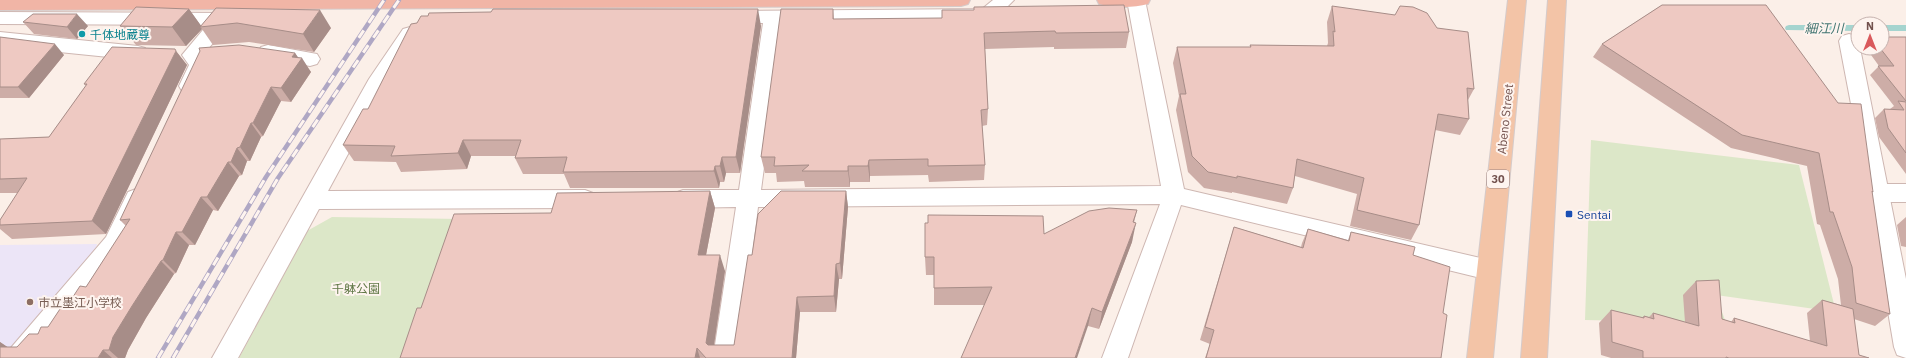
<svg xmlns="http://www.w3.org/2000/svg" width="1906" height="358" viewBox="0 0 1906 358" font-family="'IBM Plex Sans','Noto Sans JP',sans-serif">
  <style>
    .education { fill: #ece5f7 }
    .green { fill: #dce7c8 }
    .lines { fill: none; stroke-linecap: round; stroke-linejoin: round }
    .stream { fill: #a5d4cf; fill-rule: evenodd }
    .minor-casing { stroke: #ceb7b2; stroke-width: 2 }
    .tertiary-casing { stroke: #ceb7b2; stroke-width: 2 }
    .primary-casing { stroke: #d5cbca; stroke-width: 2 }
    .trunk-casing { stroke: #d5cbca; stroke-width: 2 }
    .minor { fill: #fff; fill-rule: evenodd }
    .tertiary { fill: #fff; fill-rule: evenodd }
    .primary { fill: #f3c4a7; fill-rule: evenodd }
    .trunk { fill: #f1b5a6; fill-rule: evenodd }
    .rail-casing { stroke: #afa7c4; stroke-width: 4.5 }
    .rail { stroke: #fef4ef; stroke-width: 3; stroke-dasharray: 9; stroke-linecap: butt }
    .wall { fill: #cdada7 }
    .shaded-wall { fill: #a78d88 }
    .building { fill: #eec9c2; stroke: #a78d88 }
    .culture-dot { fill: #0f9aa8; stroke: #fef4ef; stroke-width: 1.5 }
    .transit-dot { fill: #1a4fb4; stroke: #fef4ef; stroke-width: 1.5 }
    .education-dot { fill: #8d6e63; stroke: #fef4ef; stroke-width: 1.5 }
    .labels { text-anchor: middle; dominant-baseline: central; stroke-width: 4; stroke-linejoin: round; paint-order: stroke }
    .shield { fill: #fef4ef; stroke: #9d837e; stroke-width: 1 }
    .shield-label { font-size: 11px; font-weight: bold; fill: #73524e }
    .culture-label { font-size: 12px; fill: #0d838f; stroke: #fef4ef; text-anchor: start }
    .street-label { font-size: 12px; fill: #73524e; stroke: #fef4ef }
    .transit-label { font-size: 12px; fill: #164399; stroke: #fef4ef; text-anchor: start }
    .park-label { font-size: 12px; fill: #617847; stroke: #fef4ef }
    .education-label { font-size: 12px; fill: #785e54; stroke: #fef4ef; text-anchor: start }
    .water-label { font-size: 13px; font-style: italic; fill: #437672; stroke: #fef4ef }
  </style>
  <rect width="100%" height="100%" fill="#fbefe8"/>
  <!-- education -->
  <path class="education" d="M 97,244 L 93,258 L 36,330 L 0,358 L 0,245 Z"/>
  <!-- green -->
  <path class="green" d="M 1591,140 L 1799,165 L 1836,312 L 1716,295 L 1726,323 L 1585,320 Z
    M 332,217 L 461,219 L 412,358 L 239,358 L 307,231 Z"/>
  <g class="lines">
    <!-- stream -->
    <path class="stream" d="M 1789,25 L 1858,25 L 1858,31 L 1786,30 L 1785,28 L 1786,26 Z
      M 1882,25 L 1906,25 L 1906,31 L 1882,31 Z"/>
    <!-- minor casing -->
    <g class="minor-casing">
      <path id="minor" d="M 993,0 L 1014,0 L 994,20 L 987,21 L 783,23 L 761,190 L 1161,186 L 1127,0 L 1145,0 L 1184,189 L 1489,260 L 1497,263 L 1501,270 L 1497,277 L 1489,280 L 1181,205 L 1128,358 L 1102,358 L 1160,204 L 758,207 L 739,358 L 713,358 L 736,207 L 683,208 L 675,205 L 672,199 L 675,193 L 683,190 L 739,190 L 763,23 L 729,23 L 722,22 L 719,17 L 722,12 L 729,11 L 982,9 Z
        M 0,12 L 233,13 L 240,14 L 243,19 L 240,24 L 228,25 L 203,55 L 209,64 L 196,91 L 189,93 L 182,91 L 179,86 L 189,65 L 182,55 L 207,25 L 0,24 Z
        M 410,27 L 417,29 L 420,34 L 387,82 L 328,191 L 585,190 L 593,193 L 596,199 L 593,205 L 585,208 L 319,209 L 238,358 L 212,358 L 369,79 L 403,29 Z
        M 0,32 L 138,46 L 145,48 L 148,53 L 145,58 L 138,60 L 0,46 Z
        M 268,45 L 317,54 L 320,59 L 317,64 L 310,66 L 261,57 L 258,52 L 261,47 Z
        M 1879,184 L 1906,184 L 1906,202 L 1879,202 L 1871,199 L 1868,193 L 1871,187 Z
        M 136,189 L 144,192 L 147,198 L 123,250 L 33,358 L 5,358 L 9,350 L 106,237 L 128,192 Z"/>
    </g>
    <!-- tertiary casing -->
    <g class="tertiary-casing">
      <path id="tertiary" d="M 1849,34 L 1856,36 L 1858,40 L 1858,48 L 1860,48 L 1906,279 L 1906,358 L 1897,355 L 1894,347 L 1868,193 L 1839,41 L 1842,36 Z"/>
    </g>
    <!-- primary casing -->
    <g class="primary-casing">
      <path id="primary" d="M 1508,0 L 1526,0 L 1493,358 L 1467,358 Z
        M 1548,0 L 1566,0 L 1547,358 L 1521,358 Z"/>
    </g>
    <!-- trunk casing -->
    <g class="trunk-casing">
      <path id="trunk" d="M 0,0 L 970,0 L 968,4 L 961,6 L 0,10 Z
        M 1097,0 L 1150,0 L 1148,4 C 1134,8 1113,8 1099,4 Z"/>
    </g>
    <!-- minor -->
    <use href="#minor" class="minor"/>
    <!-- tertiary -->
    <use href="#tertiary" class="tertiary"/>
    <!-- primary -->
    <use href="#primary" class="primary"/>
    <!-- trunk -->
    <use href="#trunk" class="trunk"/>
    <!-- rail casing -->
    <g class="rail-casing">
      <path id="rail" d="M 158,358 L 266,177 L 384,0
        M 173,358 L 278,178 L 399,0"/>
    </g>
    <!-- rail -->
    <use href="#rail" class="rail"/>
  </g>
  <!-- wall -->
  <path class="wall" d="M 1662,5 L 1873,192 L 1872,193 L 1890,314 L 1875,326 L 1854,319 L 1859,355 L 1869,358 L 1611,358 L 1601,355 L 1599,323 L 1611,310 L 1642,318 L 1644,316 L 1649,317 L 1653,313 L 1685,322 L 1683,295 L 1696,281 L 1722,319 L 1731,322 L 1734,318 L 1810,341 L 1807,313 L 1822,300 L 1841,305 L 1838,279 L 1820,225 L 1817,224 L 1807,166 L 1731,148 L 1593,57 L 1602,44 Z
    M 1332,6 L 1474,89 L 1468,100 L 1469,119 L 1460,135 L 1435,130 L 1419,225 L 1411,240 L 1350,226 L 1357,194 L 1295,176 L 1293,188 L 1287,204 L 1232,192 L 1232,193 L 1204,188 L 1188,172 L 1176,110 L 1179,96 L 1173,63 L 1177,47 L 1250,47 L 1250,45 L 1327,46 L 1328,43 L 1327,22 Z
    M 216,8 L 331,28 L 314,52 L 249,42 L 213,45 L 202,29 L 186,46 L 136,45 L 120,26 L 189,9 L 201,26 Z
    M 833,9 L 834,19 L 1129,32 L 1126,48 L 1054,49 L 1054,47 L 985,49 L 988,109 L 987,125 L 982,126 L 985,165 L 984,180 L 929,182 L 928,175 L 870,176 L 870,182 L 850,182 L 850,187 L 805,187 L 804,181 L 777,182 L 776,173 L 765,173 L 761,157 Z
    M 428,16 L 761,26 L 740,173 L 726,173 L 724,182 L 720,182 L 719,188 L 570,188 L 564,174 L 523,174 L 515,158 L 515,156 L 471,156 L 467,169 L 401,172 L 396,162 L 354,161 L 343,145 L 368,109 L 417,23 Z
    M 23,22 L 88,26 L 77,39 L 34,34 Z
    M 0,37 L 64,55 L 29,98 L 0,98 Z
    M 1906,37 L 1906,174 L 1879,137 L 1875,118 L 1884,109 L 1890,109 L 1894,106 L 1870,75 L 1879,66 L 1866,48 L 1882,48 Z
    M 176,51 L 187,65 L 106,234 L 12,239 L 0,229 L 0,220 L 18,193 L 0,193 L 0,139 L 49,137 L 86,86 L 84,84 Z
    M 295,53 L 298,58 L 311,72 L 291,102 L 281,101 L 263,136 L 261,137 L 250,161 L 247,161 L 242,175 L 239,176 L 218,211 L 213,210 L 195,245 L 189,245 L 176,273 L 174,274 L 146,318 L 128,350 L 125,358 L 0,358 L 0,342 L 7,347 L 17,347 L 48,327 L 86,287 L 126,226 L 120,220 Z
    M 710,191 L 715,208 L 706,255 L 725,271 L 714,345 L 734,345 L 752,255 L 846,191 L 848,207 L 842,279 L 839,279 L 836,312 L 800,312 L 796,358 L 400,358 L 551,213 Z
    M 1137,210 L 1134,223 L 1132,242 L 1099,329 L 1088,326 L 984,305 L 934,305 L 934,275 L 926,275 L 925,257 L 1044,234 Z
    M 1906,217 L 1906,247 L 1901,246 L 1897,225 Z
    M 1234,227 L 1301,247 L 1302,243 L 1308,229 L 1348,240 L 1351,232 L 1413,255 L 1443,313 L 1441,358 L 1205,358 L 1210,344 L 1200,340 Z"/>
  <!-- shaded-wall -->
  <path class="shaded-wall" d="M 189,9 L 202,27 L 200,27 L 202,29 L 186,46 L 172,27 Z
    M 758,9 L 761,26 L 740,173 L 736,157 Z
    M 320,10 L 331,28 L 314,52 L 303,34 Z
    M 77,14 L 88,26 L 77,39 L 67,27 Z
    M 55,44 L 64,55 L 29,98 L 18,87 Z
    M 176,51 L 187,65 L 106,234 L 92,221 Z
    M 295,53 L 300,60 L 302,58 L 311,72 L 291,102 L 281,88 L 292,57 Z
    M 271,87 L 281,101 L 263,136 L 253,123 Z
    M 251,123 L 261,137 L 250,161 L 240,147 Z
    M 463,140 L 471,156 L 467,169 L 458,153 Z
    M 237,148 L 247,161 L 242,175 L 231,162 Z
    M 722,157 L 726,173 L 724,182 L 720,166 Z
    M 869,160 L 870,176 L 870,182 L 868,166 Z
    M 228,162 L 239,176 L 218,211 L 207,197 Z
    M 715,166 L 720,182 L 719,188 L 714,171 Z
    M 848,166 L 850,182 L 850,187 L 848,171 Z
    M 710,191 L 715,208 L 703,271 L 698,255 Z
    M 846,191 L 848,207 L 842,279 L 840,263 Z
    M 201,197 L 213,210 L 195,245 L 182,232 Z
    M 1136,223 L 1132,242 L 1099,329 L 1102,312 Z
    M 176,232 L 189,245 L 176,273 L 163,260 Z
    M 720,255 L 725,271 L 712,358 L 706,343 Z
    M 161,261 L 174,274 L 146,318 L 128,350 L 125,358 L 118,358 L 109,350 L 113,337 L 132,306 Z
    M 836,264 L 839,279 L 836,312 L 834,296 Z
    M 797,297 L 800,312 L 796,358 L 792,358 Z
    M 1092,308 L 1088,326 L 1077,358 L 1075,358 Z
    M 0,342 L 9,348 L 0,356 Z
    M 697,348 L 700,358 L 695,358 Z
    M 103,350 L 112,358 L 98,358 Z"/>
  <!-- building -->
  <path class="building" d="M 1124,5 L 1129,32 L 1056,33 L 1055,31 L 984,33 L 988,109 L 981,110 L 985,165 L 928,166 L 928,159 L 869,160 L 868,166 L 848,166 L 848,171 L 802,171 L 809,165 L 774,166 L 775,157 L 761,157 L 781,9 L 833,9 L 833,19 L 942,18 L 942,10 L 974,10 L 974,7 Z
    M 1662,5 L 1766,5 L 1838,103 L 1861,104 L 1873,192 L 1872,191 L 1890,314 L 1856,303 L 1852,267 L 1833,212 L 1830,212 L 1819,153 L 1742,135 L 1602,44 Z
    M 1332,6 L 1395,15 L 1400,6 L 1413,7 L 1427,13 L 1437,28 L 1468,32 L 1474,89 L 1467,88 L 1469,119 L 1438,114 L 1419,225 L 1357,210 L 1364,178 L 1297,159 L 1293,188 L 1237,176 L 1237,178 L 1208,172 L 1192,156 L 1180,94 L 1186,94 L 1177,47 L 1251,47 L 1250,45 L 1334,46 L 1333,31 L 1335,32 Z
    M 136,7 L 189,9 L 172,27 L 120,26 Z
    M 216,8 L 320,10 L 303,34 L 237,23 L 200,27 Z
    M 493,9 L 758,9 L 736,157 L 722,157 L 720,166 L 715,166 L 714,171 L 563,172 L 567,157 L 515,158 L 521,140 L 463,140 L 458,153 L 391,156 L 395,146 L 343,145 L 363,109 L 368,109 L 411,24 L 417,23 L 421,16 L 428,16 L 429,13 L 491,12 Z
    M 33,14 L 77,14 L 67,27 L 23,22 Z
    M 0,37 L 55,44 L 18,87 L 0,87 Z
    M 1882,37 L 1906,37 L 1906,101 L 1878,66 L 1894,66 L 1880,48 L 1882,48 Z
    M 239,45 L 295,53 L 292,57 L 302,58 L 281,88 L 271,87 L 253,123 L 251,123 L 240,147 L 237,148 L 231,162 L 228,162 L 207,197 L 201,197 L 182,232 L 176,232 L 163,260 L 161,261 L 132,306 L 113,337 L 109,350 L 103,350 L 98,358 L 0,358 L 0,347 L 17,347 L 29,334 L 38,334 L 41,327 L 48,327 L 62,306 L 67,306 L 80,286 L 86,287 L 130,219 L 120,220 L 200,51 L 199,48 Z
    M 112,47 L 175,49 L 176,51 L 92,221 L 0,225 L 0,220 L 27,178 L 0,179 L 0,139 L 49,137 L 87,84 L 84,84 Z
    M 1898,101 L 1906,102 L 1906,153 L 1888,128 L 1884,109 L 1904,110 Z
    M 710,191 L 698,255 L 720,255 L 706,343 L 708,345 L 734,345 L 748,255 L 752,255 L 758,214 L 781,191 L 846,191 L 840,263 L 836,264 L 834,296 L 797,297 L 792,358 L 706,358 L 697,348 L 695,358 L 400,358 L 417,308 L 421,308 L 454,214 L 551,213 L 557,193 Z
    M 1109,208 L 1137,210 L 1133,222 L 1136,223 L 1102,312 L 1092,308 L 1075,358 L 961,358 L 992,287 L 934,288 L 934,257 L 925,257 L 925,223 L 928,223 L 928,215 L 1043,216 L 1044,234 L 1089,211 Z
    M 1234,227 L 1303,248 L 1308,229 L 1349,241 L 1351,232 L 1415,247 L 1413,255 L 1450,267 L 1443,313 L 1447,315 L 1441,358 L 1206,358 L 1214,330 L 1205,327 Z
    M 1719,280 L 1722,319 L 1735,323 L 1734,318 L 1827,346 L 1822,300 L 1853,309 L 1859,355 L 1869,358 L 1729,358 L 1726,357 L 1726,358 L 1643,358 L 1643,351 L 1612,342 L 1611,310 L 1644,318 L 1644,316 L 1654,319 L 1653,313 L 1699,326 L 1696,281 Z"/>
  <!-- markers -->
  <circle class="culture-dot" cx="82" cy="34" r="4"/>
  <rect class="transit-dot" x="1565" y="210" width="8" height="8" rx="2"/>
  <circle class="education-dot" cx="30" cy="302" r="4"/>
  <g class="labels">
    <!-- shield labels -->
    <rect class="shield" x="1487" y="170" width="22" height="18" rx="3"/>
    <g class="shield-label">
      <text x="1498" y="179">30</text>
    </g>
    <!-- culture labels -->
    <g class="culture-label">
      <text x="90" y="34">千体地蔵尊</text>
    </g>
    <!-- street labels -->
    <g class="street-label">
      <text transform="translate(1505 119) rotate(-84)">Abeno Street</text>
    </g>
    <!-- transit labels -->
    <g class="transit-label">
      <text x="1577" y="214">Sentai</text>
    </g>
    <!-- park labels -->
    <g class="park-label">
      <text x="356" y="288">千躰公園</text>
    </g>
    <!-- education labels -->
    <g class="education-label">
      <text x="38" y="302">市立墨江小学校</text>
    </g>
    <!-- water labels -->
    <g class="water-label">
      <text x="1824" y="28">細江川</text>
    </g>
  </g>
  <!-- north arrow -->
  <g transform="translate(1870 36)"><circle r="19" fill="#fef4ef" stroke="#c6b3af"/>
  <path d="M0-3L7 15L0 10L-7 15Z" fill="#d9595c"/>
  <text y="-6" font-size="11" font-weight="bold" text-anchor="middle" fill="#73524e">N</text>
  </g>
</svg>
